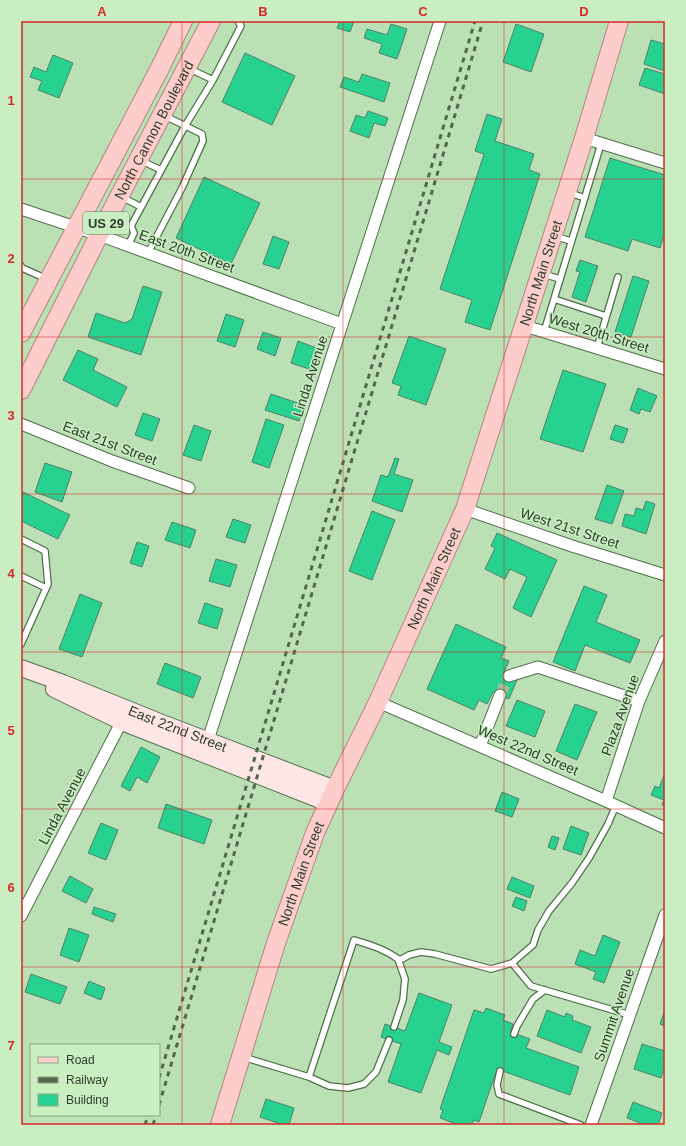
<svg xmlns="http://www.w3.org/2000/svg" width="686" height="1146" viewBox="0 0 686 1146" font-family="Arial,sans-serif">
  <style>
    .building { fill: #27d18f; stroke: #4f8268 }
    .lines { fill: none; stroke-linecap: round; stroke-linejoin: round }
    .minor-tunnel { stroke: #a0bf9a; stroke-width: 11; stroke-dasharray: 11 5.5; stroke-linecap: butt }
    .service-casing { stroke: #4f704a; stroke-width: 8 }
    .minor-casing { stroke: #4f704a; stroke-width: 13 }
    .secondary-casing { stroke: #4f704a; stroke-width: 18 }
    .primary-casing { stroke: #b4857e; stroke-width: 20 }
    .service { stroke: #fff; stroke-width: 5.5 }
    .minor { stroke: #fff; stroke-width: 11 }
    .secondary { stroke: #fee6e6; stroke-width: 16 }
    .primary { stroke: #fdcdcc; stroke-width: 18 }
    .rail { stroke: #53674f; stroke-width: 3; stroke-dasharray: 5 5; stroke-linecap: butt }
    .grid { fill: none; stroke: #d62828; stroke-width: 1; stroke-opacity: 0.55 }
    .labels { text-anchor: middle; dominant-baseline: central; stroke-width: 3; stroke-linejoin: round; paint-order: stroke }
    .shield { fill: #c9eec2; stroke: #5d7259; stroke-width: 1 }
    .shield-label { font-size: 13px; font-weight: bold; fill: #2f3d2c }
    .street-label { font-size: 14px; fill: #2f3d2c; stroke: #c9eec2 }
    .neatline { fill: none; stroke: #d62828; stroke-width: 1.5 }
    .grid-label { font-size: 13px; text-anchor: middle; font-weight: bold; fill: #d62828 }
  </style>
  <rect width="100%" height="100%" fill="#bce0b5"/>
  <!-- building -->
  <path class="building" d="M 340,21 L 354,21 L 350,32 L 337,28 Z
    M 391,24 L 407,29 L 397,59 L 379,53 L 382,44 L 364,38 L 367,29 L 387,35 Z
    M 516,24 L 544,34 L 531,72 L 503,62 Z
    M 651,40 L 665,44 L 665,71 L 644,64 Z
    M 245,53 L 295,76 L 272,125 L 222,102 Z
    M 53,55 L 73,63 L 59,98 L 38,90 L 42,81 L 30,77 L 34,67 L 46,72 Z
    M 645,68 L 665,74 L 665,94 L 639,85 Z
    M 362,74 L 390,83 L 384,102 L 340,87 L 344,77 L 359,82 Z
    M 368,111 L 388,118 L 385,126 L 374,123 L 369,138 L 350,131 L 356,115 L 365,118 Z
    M 487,114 L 502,119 L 495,141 L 534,154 L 529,170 L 540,174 L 490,330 L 465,322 L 472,300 L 440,289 L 484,154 L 475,151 Z
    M 610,158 L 665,175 L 665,231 L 660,248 L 632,239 L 628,251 L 585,237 Z
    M 204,177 L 260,203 L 231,264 L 176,238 Z
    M 273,236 L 289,242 L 279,269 L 263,264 Z
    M 580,260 L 598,266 L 586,302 L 572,297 L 580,272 L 576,271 Z
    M 633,276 L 649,281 L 631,337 L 615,332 Z
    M 143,286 L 162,292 L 141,355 L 88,337 L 96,313 L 125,323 L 132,319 Z
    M 226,314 L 244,320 L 235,347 L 217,341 Z
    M 263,332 L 281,338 L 275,356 L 257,349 Z
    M 409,336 L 446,349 L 426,405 L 398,395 L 401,386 L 392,383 Z
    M 298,341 L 319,349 L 312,370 L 291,363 Z
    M 78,350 L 98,359 L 93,370 L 127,387 L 117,407 L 63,380 Z
    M 563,370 L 606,384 L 583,452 L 540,439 Z
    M 638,388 L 657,396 L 650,412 L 641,409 L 639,414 L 630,410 Z
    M 271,394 L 304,405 L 299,421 L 265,410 Z
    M 143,413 L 160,419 L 152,441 L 135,435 Z
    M 266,419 L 284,425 L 269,468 L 252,462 Z
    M 194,425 L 211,431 L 201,461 L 183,455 Z
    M 615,425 L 628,429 L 623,443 L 610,439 Z
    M 395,458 L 399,459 L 394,474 L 413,480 L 402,512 L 372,501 L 381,475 L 388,477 Z
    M 45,463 L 72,472 L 62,502 L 35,492 Z
    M 607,485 L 624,491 L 612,524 L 595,519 Z
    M 21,491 L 70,515 L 58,539 L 21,521 Z
    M 646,501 L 655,504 L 646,534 L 622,526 L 625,514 L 634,516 L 636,508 L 643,510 Z
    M 372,511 L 395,520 L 372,580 L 349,571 Z
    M 233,519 L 251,525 L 245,543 L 226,537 Z
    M 172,522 L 196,530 L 190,548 L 165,540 Z
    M 497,533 L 557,560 L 531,617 L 513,608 L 527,577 L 510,569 L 505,579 L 485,569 L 495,548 L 491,546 Z
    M 137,542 L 149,546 L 142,567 L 130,563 Z
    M 216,559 L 237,565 L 230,587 L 209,581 Z
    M 584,586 L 607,595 L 596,622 L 640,640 L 630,663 L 585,645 L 575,671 L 553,662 Z
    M 80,594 L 102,603 L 82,657 L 59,649 Z
    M 205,603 L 223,609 L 217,629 L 198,623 Z
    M 456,624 L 506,647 L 501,658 L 509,661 L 503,674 L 517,680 L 509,699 L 493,692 L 487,704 L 479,700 L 474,710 L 427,689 Z
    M 165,663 L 201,677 L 193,698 L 157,684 Z
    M 517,700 L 545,711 L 535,737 L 506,726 Z
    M 575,704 L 597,712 L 577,760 L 556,751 Z
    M 141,747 L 160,757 L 147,783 L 137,777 L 130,791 L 121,786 Z
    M 665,773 L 665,806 L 662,805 L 664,800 L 651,795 L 655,786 L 659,788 Z
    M 502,792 L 519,799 L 512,817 L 495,811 Z
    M 166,804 L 212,820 L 204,844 L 158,828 Z
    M 101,823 L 118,830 L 106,860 L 88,853 Z
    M 571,826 L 589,833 L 581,855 L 563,849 Z
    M 552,836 L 559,838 L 555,850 L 548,847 Z
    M 70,876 L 93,889 L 86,903 L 62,891 Z
    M 512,877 L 534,886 L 530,898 L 507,889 Z
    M 516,897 L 527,901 L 524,911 L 512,906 Z
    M 94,907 L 116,914 L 113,922 L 92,914 Z
    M 69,928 L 89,935 L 79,962 L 60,955 Z
    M 603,935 L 620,942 L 604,983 L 593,979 L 596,972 L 575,964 L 580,950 L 595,956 Z
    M 31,974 L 67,987 L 60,1004 L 25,992 Z
    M 89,981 L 105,988 L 101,1000 L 84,993 Z
    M 419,993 L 452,1005 L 439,1042 L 452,1047 L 449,1055 L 437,1050 L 421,1093 L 388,1082 L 401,1044 L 381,1037 L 385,1024 L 405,1031 Z
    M 486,1008 L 505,1015 L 503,1020 L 513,1024 L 510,1032 L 530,1039 L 526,1048 L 579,1067 L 570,1095 L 497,1069 L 479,1122 L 474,1120 L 472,1125 L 459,1125 L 440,1118 L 443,1110 L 440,1109 L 474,1010 L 484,1013 Z
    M 547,1010 L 565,1017 L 566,1013 L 573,1016 L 572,1020 L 591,1027 L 581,1053 L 537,1036 Z
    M 665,1010 L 665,1026 L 660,1024 Z
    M 642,1044 L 665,1051 L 663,1059 L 665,1060 L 665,1071 L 663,1071 L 661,1078 L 634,1069 Z
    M 266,1099 L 294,1108 L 289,1125 L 284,1125 L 260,1117 Z
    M 633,1102 L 662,1113 L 658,1125 L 640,1125 L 640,1123 L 627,1118 Z"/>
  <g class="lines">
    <!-- minor-tunnel -->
    <path class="minor-tunnel" d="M 500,695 L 509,676"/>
    <!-- service casing -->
    <g class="service-casing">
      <path id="service" d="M 188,68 L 213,80
        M 142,161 L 161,170
        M 570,193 L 585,198
        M 122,197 L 141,207
        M 554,236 L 571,241
        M 128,246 L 134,233 L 131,226 L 185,126 L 213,80 L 241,26 L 238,21
        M 148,253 L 182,188 L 203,141 L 202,134 L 165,116
        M 21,266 L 22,268 L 47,279
        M 543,274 L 560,279
        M 554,299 L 601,144
        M 544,332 L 554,299 L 606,316
        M 597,348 L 618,277
        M 21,539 L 45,551 L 48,584 L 21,644
        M 21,576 L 46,588
        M 512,963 L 531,986 L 630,1015
        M 394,1027 L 403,1000 L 405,979 L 398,959
        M 514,1034 L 517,1026 L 533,999 L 545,990
        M 243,1057 L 309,1077 L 354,940 C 370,945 385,949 398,959 L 402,959 L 409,955 L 421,952 L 435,954 L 491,969 L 512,963 L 533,945 L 538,930 L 549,911 L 572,883 L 589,858 L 608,824 L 616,805
        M 500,1071 L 497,1085 L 499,1094 L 581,1125
        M 309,1077 L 329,1086 L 348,1088 L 364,1084 L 376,1072 L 389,1040"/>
    </g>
    <!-- minor casing -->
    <g class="minor-casing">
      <path id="minor" d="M 584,138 L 665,163
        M 21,209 L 99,235 L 342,324
        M 525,326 L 665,369
        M 21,424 L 112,461 L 189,488
        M 465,509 L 572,546 L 665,575
        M 509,676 L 538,667 L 639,701
        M 378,702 L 606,801 L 665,828
        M 208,740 L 440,21
        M 480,746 L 500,695
        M 606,801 L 639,701 L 665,641
        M 21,916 L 124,717
        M 591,1125 L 665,915"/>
    </g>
    <!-- secondary casing -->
    <g class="secondary-casing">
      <g id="secondary">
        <path id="s1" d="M 21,668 L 63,683 L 162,723 L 335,789"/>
        <path d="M 54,689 L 122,722 L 328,803"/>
      </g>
    </g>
    <!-- primary casing -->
    <g class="primary-casing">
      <g id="primary">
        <path d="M 21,333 L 159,70 L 183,21"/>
        <path id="s2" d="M 21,390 L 99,235 L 211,21"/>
        <path id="s3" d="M 220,1125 L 276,943 L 315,833 L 335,789 L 378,702 L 465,509 L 584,138 L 619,21"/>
      </g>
    </g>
    <!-- service -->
    <use href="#service" class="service"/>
    <!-- minor -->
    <use href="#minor" class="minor"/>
    <!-- secondary -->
    <use href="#secondary" class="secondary"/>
    <!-- primary -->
    <use href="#primary" class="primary"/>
    <!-- rail -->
    <path class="rail" d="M 159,1078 L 475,21
      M 159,1105 L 483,21
      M 145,1125 L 148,1115
      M 153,1125 L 156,1115"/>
  </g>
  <!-- grid -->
  <path class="grid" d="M 182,21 L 182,1125M 343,21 L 343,1125M 504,21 L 504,1125M 21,179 L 665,179M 21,337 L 665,337M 21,494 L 665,494M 21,652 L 665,652M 21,809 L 665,809M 21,967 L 665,967"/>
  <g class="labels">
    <!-- shield labels -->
    <rect class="shield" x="83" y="212" width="46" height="22" rx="3"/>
    <g class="shield-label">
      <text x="106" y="223">US 29</text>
    </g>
    <!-- street labels -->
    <g class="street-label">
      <text stroke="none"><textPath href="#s2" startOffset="292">North Cannon Boulevard</textPath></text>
      <text transform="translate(187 251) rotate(20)">East 20th Street</text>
      <text stroke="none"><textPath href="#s3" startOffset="912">North Main Street</textPath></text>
      <text transform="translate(599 333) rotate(17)">West 20th Street</text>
      <text transform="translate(310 376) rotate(-72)">Linda Avenue</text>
      <text transform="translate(110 443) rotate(21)">East 21st Street</text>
      <text transform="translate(570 528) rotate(18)">West 21st Street</text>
      <text stroke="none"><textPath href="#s3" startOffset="588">North Main Street</textPath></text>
      <text transform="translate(620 715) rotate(-70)">Plaza Avenue</text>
      <text stroke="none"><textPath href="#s1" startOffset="168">East 22nd Street</textPath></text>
      <text transform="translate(528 750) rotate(23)">West 22nd Street</text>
      <text transform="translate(62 806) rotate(-62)">Linda Avenue</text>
      <text stroke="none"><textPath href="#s3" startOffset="264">North Main Street</textPath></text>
      <text transform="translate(614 1015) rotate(-71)">Summit Avenue</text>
    </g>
  </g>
  <!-- border -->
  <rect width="686" height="1146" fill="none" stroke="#c9eec2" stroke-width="44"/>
  <!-- legend -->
  <rect x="30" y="1044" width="130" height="72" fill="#c9eec2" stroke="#8ba786"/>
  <rect x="38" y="1057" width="20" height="6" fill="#fdcdcc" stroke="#8ba786"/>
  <text x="66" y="1064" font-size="12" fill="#2f3d2c">Road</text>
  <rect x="38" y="1077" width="20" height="6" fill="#53674f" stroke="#8ba786"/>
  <text x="66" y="1084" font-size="12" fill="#2f3d2c">Railway</text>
  <rect x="38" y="1094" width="20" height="12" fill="#27d18f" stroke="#8ba786"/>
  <text x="66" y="1104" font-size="12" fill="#2f3d2c">Building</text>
  <rect x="22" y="22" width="642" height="1102" class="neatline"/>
  <g class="grid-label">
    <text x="102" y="16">A</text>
    <text x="263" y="16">B</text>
    <text x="423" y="16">C</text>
    <text x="584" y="16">D</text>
    <text x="11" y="105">1</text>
    <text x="11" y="263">2</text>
    <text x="11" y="420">3</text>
    <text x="11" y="578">4</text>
    <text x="11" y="735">5</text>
    <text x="11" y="892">6</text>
    <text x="11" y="1050">7</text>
  </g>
</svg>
